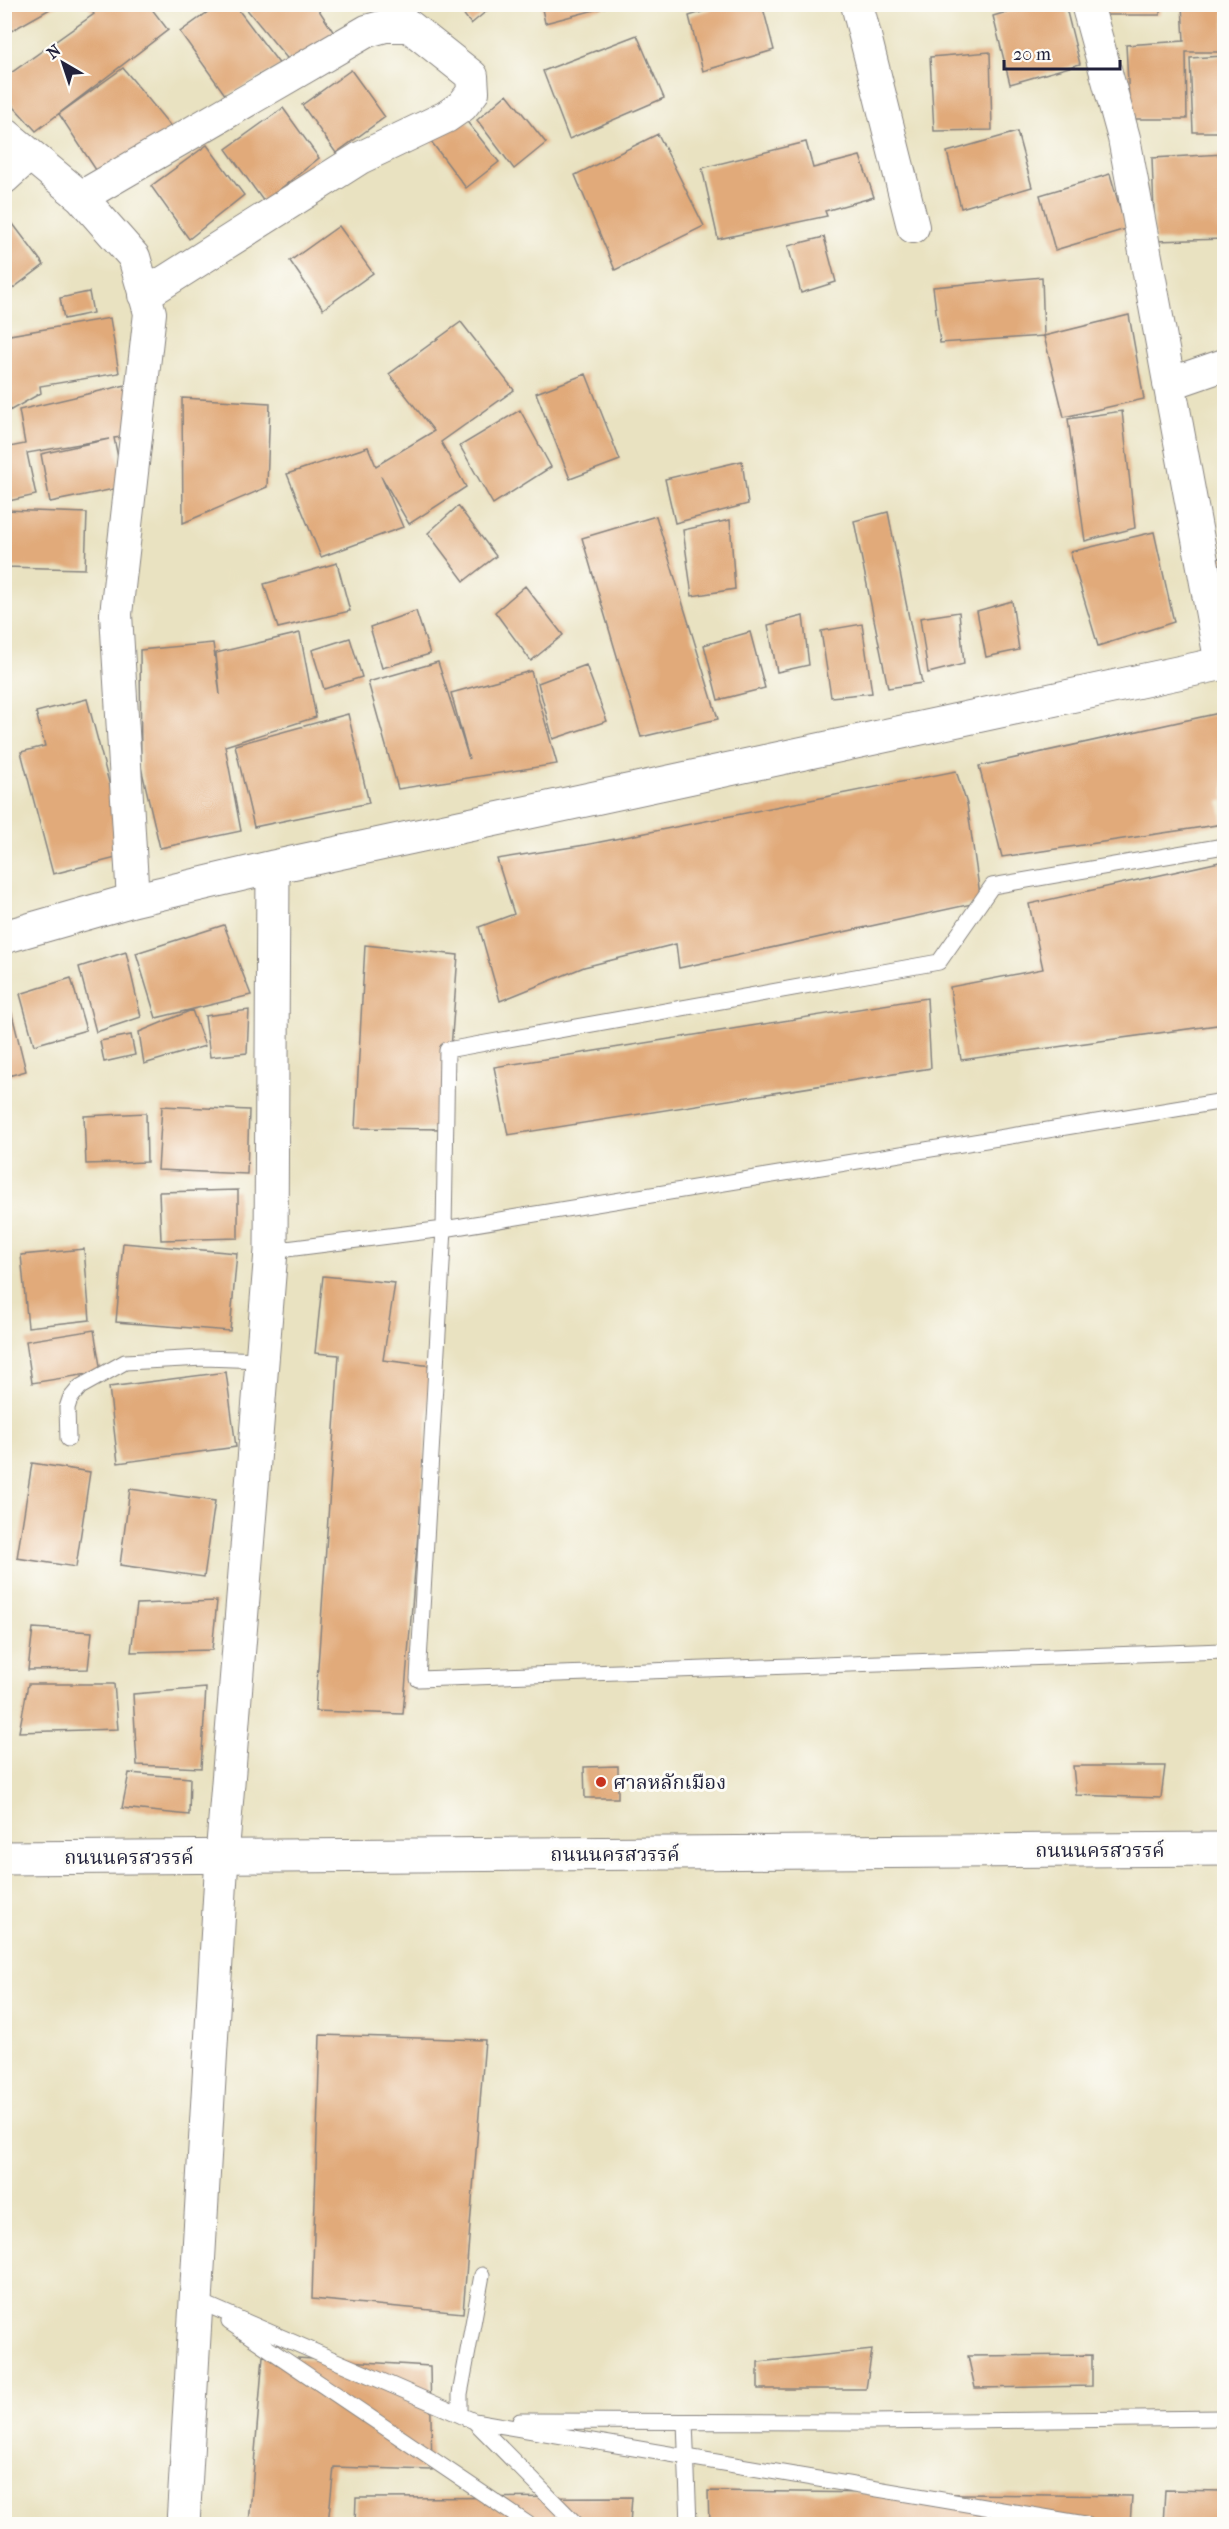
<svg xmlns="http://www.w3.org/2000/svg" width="1229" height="2529" viewBox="0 0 1229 2529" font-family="'IM FELL French Canon','Noto Serif Thai',serif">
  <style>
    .building { fill: #e1aa7a }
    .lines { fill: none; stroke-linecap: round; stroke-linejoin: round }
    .service-casing { stroke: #86827e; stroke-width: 17 }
    .minor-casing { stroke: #86827e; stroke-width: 34 }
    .tertiary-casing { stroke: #86827e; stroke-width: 35 }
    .primary-casing { stroke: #86827e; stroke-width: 35 }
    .service { stroke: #fff; stroke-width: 15 }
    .minor { stroke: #fff; stroke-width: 32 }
    .tertiary { stroke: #fff; stroke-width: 33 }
    .primary { stroke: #fff; stroke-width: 33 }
    .poi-dot { fill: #c8321e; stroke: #fdfcf7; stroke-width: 2 }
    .labels { text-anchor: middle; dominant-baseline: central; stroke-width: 6; stroke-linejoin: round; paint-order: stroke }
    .poi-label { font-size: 20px; fill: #22223b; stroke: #fdfcf7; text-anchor: start }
    .street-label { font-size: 20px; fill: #22223b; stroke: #fdfcf7 }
  </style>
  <rect width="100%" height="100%" fill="#fdfcf7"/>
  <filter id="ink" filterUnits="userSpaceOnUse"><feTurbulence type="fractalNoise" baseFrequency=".0167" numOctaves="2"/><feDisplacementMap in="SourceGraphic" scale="12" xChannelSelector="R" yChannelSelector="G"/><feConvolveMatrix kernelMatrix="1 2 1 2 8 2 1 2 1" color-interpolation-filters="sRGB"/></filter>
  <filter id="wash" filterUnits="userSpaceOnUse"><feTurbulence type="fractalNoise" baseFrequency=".008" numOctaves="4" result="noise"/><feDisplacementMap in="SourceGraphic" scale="24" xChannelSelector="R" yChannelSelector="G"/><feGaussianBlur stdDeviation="1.35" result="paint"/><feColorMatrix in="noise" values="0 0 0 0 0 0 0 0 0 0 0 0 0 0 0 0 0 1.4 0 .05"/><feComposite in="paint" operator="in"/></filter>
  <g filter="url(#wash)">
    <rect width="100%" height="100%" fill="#e9e2c1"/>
    <g id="blocks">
      <!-- building -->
      <path class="building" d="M 15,4 L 59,4 L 4,35 L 4,12 Z
        M 87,4 L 148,4 L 168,30 L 36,131 L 4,96 L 4,78 L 94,14 Z
        M 219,4 L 234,4 L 281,66 L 226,96 L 180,32 Z
        M 247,4 L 315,4 L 334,33 L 291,63 L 244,6 Z
        M 456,4 L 495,4 L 471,24 Z
        M 541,4 L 614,4 L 614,5 L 545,23 Z
        M 727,4 L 762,4 L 774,50 L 703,71 L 689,16 Z
        M 1034,4 L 1065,4 L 1080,64 L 1010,84 L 993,16 Z
        M 1101,4 L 1160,4 L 1160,15 L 1101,15 Z
        M 1182,5 L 1224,5 L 1224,52 L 1186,52 L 1187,119 L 1130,119 L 1126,45 L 1184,41 Z
        M 637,35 L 664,98 L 569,139 L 543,71 Z
        M 990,52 L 992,130 L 934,131 L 930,57 Z
        M 1224,56 L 1224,132 L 1193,132 L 1190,58 Z
        M 123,68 L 173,129 L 98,173 L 59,114 Z
        M 351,70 L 385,117 L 336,153 L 302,105 Z
        M 507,94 L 546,143 L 514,169 L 477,120 Z
        M 283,108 L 319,158 L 264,202 L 226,149 Z
        M 461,114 L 499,162 L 466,188 L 430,140 Z
        M 1017,132 L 1032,187 L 961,208 L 947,152 Z
        M 658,134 L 704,226 L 615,270 L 575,175 Z
        M 806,142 L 813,168 L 860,156 L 874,197 L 825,211 L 827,216 L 718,239 L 702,168 Z
        M 207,145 L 244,195 L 189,239 L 151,186 Z
        M 1224,154 L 1224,239 L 1155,241 L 1152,158 Z
        M 1110,174 L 1126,229 L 1055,250 L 1040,195 Z
        M 7,216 L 44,265 L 4,295 L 4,218 Z
        M 339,226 L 373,273 L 323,309 L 290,261 Z
        M 824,237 L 836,282 L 801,293 L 788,246 Z
        M 1042,277 L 1044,336 L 1129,315 L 1144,399 L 1064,417 L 1044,336 L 940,343 L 933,287 Z
        M 89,292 L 93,313 L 64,319 L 60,298 Z
        M 110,318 L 119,373 L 40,386 L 41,393 L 4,414 L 4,336 Z
        M 461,322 L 514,390 L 441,442 L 466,487 L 409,524 L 381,476 L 403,527 L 321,557 L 287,474 L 368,447 L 376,466 L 434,431 L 389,374 Z
        M 586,374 L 620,460 L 570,479 L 536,393 Z
        M 130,384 L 131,436 L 114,438 L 124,487 L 50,502 L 41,454 L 109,439 L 27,453 L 36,495 L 4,502 L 4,448 L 25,444 L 19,410 Z
        M 182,398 L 270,403 L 267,487 L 183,523 Z
        M 520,410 L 551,467 L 493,504 L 460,446 Z
        M 1122,411 L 1135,528 L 1085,541 L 1068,419 Z
        M 742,461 L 748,504 L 675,523 L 665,479 Z
        M 458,506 L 496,556 L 464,581 L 428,533 Z
        M 4,510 L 87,513 L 85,569 L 4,567 Z
        M 888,512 L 922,683 L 888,688 L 854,521 Z
        M 656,516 L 718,719 L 641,737 L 582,538 Z
        M 730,520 L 735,589 L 692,596 L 683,530 Z
        M 1154,532 L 1174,622 L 1098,646 L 1070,552 Z
        M 1224,557 L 1224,620 L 1207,560 Z
        M 337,563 L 350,611 L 278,628 L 264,584 Z
        M 525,586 L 563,635 L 531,661 L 495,612 Z
        M 1012,601 L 1019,650 L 986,657 L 977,611 Z
        M 416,611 L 430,654 L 382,668 L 370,627 Z
        M 959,612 L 964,664 L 928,673 L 920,618 Z
        M 803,616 L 809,665 L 777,672 L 768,625 Z
        M 862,624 L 872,693 L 831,697 L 821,631 Z
        M 750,632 L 765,688 L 718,700 L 704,645 Z
        M 300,633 L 316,717 L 225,746 L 241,831 L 160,848 L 141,767 L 140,650 L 213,643 L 220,695 L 216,653 Z
        M 350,638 L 362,677 L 324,689 L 312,650 Z
        M 438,662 L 469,759 L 451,693 L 531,671 L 557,764 L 398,789 L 368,682 Z
        M 586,665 L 607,721 L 553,739 L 538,683 Z
        M 87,699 L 128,855 L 53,874 L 21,752 L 45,746 L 36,712 Z
        M 1224,712 L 1224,800 L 1219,802 L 1223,824 L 1002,857 L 979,766 Z
        M 348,714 L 369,803 L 254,827 L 235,745 Z
        M 956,771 L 967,804 L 981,902 L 679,968 L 676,944 L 584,967 L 500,1001 L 479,927 L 514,914 L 497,859 L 585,845 Z
        M 1224,861 L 1224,1024 L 961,1060 L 950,987 L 1043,969 L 1029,904 Z
        M 224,925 L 251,995 L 156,1018 L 136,953 Z
        M 365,945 L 458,955 L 445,1129 L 355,1128 Z
        M 126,952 L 141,1017 L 96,1032 L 79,967 Z
        M 71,978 L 86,1030 L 34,1045 L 20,994 Z
        M 7,994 L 26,1071 L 5,1077 L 5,995 Z
        M 927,998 L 931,1068 L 508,1135 L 494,1067 Z
        M 192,1010 L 205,1046 L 144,1064 L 139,1032 Z
        M 249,1010 L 247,1053 L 210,1057 L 205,1016 Z
        M 131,1035 L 135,1055 L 104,1062 L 100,1041 Z
        M 162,1106 L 249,1110 L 247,1174 L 158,1170 Z
        M 146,1113 L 147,1162 L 86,1164 L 84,1116 Z
        M 238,1190 L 238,1238 L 161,1240 L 159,1192 Z
        M 123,1243 L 237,1253 L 230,1331 L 116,1322 Z
        M 84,1249 L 90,1320 L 28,1327 L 21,1255 Z
        M 323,1276 L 395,1283 L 383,1360 L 432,1366 L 403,1714 L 315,1711 L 339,1355 L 315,1353 Z
        M 94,1330 L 101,1372 L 32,1383 L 26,1341 Z
        M 226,1372 L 236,1447 L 118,1463 L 109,1387 Z
        M 32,1463 L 90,1472 L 76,1567 L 17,1558 Z
        M 130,1489 L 215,1501 L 204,1577 L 120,1565 Z
        M 217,1601 L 212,1650 L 131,1652 L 137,1604 Z
        M 33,1628 L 92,1632 L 88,1669 L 28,1670 Z
        M 28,1684 L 114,1684 L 118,1729 L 19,1732 Z
        M 206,1688 L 201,1768 L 137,1765 L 133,1694 Z
        M 618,1766 L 618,1798 L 585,1798 L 584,1767 Z
        M 1073,1766 L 1165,1766 L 1161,1798 L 1076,1795 Z
        M 129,1773 L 190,1778 L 189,1815 L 122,1808 Z
        M 320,2035 L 485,2040 L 463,2313 L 312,2299 Z
        M 872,2350 L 866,2389 L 758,2389 L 758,2362 Z
        M 1092,2355 L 1092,2386 L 975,2388 L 968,2356 Z
        M 263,2356 L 430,2366 L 432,2470 L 334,2467 L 328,2524 L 249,2524 Z
        M 1165,2490 L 1224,2491 L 1224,2524 L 1163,2524 Z
        M 708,2491 L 1132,2496 L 1130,2524 L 709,2524 Z
        M 632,2497 L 630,2524 L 355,2524 L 356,2498 Z"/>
    </g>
  </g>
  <g filter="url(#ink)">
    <use href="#blocks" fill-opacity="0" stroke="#86827e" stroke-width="1.5"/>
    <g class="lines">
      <!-- service casing -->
      <g class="service-casing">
        <path id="service" d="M 1224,1101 L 444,1229 L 418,1679 L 1224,1651
          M 271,1251 L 444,1229 L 447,1050 L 939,962 L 992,886 L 1224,846
          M 68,1439 L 67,1408 L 70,1399 L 80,1387 L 125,1362 L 204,1358 L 262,1360
          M 196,2300 L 474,2421 L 1085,2524
          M 229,2322 L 528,2524
          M 466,2418 L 460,2415 L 460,2394 L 482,2275
          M 474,2421 L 576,2524
          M 520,2421 L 868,2422 L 1224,2418
          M 685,2422 L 689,2524"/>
      </g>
      <!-- minor casing -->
      <g class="minor-casing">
        <path id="minor" d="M 857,4 L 913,227
          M 1087,4 L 1124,138 L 1221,664
          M 4,133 L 81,197 L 134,257 L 150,313 L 116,614 L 133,900
          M 4,178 L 29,155
          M 81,197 L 367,31 L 385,26 L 409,26 L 472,76 L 473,92 L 462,106 L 446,117 L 360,158 L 144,295
          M 1169,384 L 1224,365"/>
      </g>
      <!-- tertiary casing -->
      <g class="tertiary-casing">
        <path id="tertiary" d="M 4,937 L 133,900 L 273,867 L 1224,663
          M 183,2524 L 222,1857 L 271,1251 L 273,867"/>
      </g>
      <!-- primary casing -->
      <g class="primary-casing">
        <path id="primary" d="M 4,1858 L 1224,1849"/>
      </g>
      <!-- service -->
      <use href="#service" class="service"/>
      <!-- minor -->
      <use href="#minor" class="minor"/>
      <!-- tertiary -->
      <use href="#tertiary" class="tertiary"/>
      <!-- primary -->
      <use href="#primary" class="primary"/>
    </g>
  </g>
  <!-- markers -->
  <circle class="poi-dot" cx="601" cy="1782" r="6"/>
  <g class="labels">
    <!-- poi labels -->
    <g class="poi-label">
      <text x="613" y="1782">ศาลหลักเมือง</text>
    </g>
    <!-- street labels -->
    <g class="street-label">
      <text x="1100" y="1850">ถนนนครสวรรค์</text>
      <text x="615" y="1854">ถนนนครสวรรค์</text>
      <text x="129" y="1857">ถนนนครสวรรค์</text>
    </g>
  </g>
  <!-- margin -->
  <rect width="1229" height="2529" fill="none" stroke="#fdfcf7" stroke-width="24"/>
  <!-- north arrow -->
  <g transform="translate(63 63) rotate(321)" stroke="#fdfcf7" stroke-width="4.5" paint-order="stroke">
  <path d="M0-4.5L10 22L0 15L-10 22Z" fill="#22223b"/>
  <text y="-9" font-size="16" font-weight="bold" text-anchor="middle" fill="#22223b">N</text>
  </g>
  <!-- scale -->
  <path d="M1004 60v9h116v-9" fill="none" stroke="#22223b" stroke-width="3"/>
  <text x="1013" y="60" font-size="18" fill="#22223b" stroke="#fdfcf7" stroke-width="4.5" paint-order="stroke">20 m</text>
</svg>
